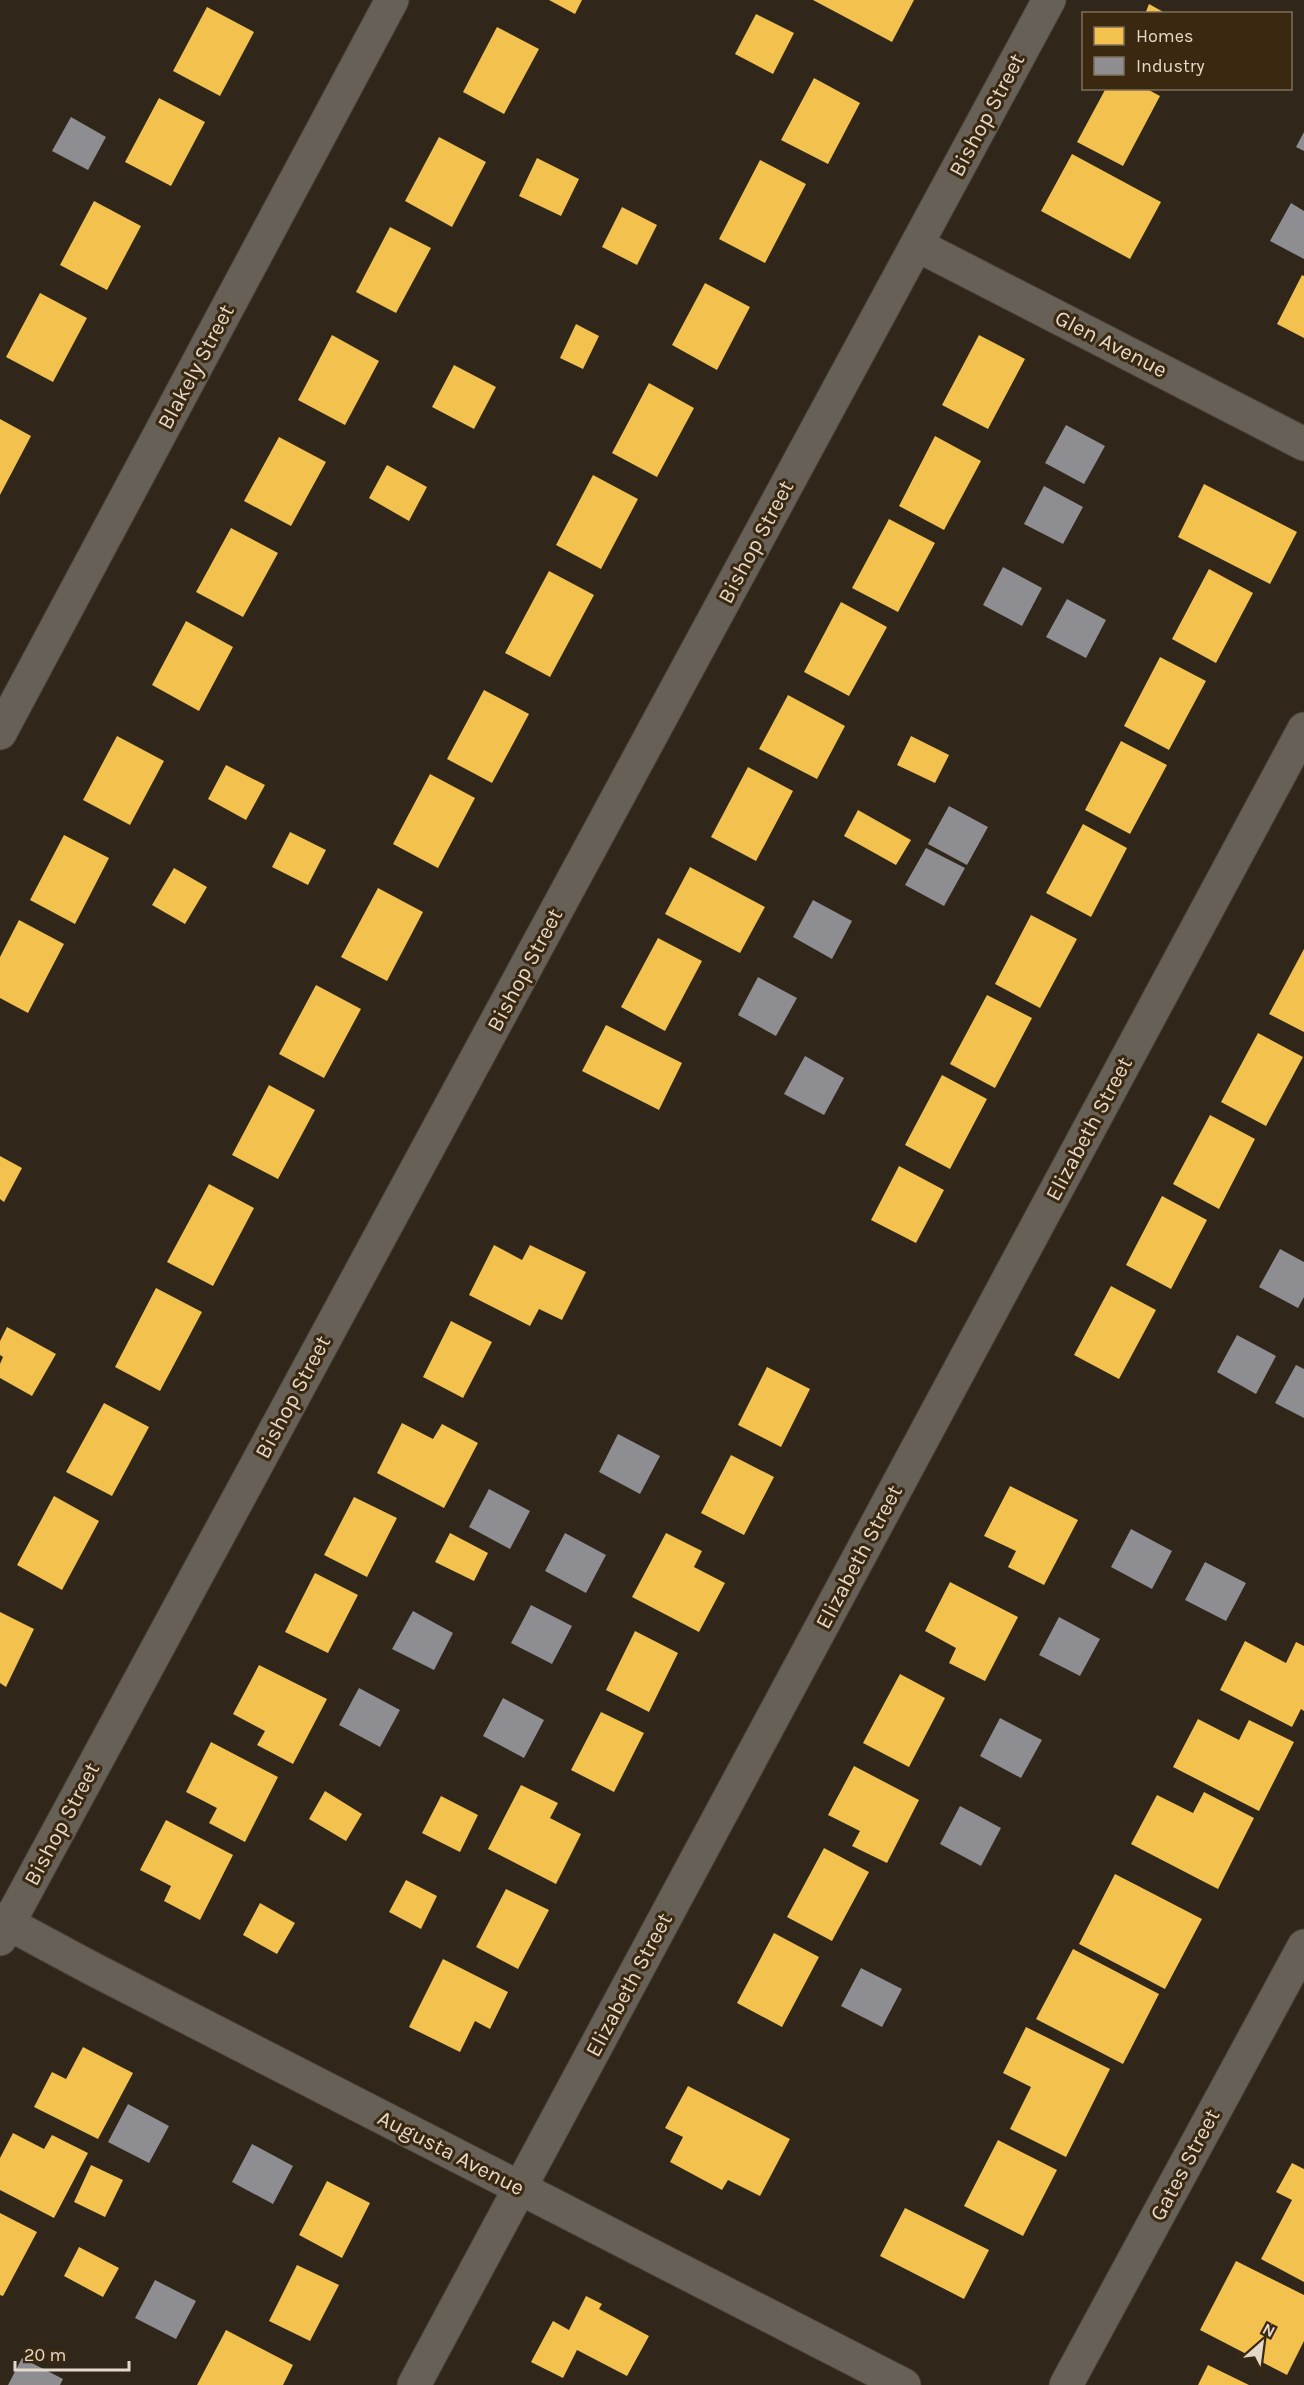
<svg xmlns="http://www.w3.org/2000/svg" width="1304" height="2385" viewBox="0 0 1304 2385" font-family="Karla,sans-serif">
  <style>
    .homes { fill: #f2c14e }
    .industry { fill: #8d8d92 }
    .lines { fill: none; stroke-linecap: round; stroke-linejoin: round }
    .minor-casing { stroke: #494137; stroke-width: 35 }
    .minor { stroke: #676056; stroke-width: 33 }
    .labels { text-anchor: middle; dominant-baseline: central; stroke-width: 6; stroke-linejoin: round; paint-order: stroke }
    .street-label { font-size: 22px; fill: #e5d9cb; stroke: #3a2810 }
  </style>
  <rect width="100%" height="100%" fill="#30271a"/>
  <!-- homes -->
  <path class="homes" d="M 549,0 L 582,0 L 575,14 Z
    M 813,0 L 914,0 L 892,42 Z
    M 1149,4 L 1167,14 L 1145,14 Z
    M 207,7 L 254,32 L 220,96 L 173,71 Z
    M 756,14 L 794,33 L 773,74 L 735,54 Z
    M 497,27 L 539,49 L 504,114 L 463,92 Z
    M 814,78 L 860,103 L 828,164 L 781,140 Z
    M 1106,88 L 1145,88 L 1160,96 L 1123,166 L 1077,142 Z
    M 159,98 L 205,122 L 171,186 L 125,162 Z
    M 439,137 L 486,162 L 452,227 L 405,201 Z
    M 1072,154 L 1161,202 L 1130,259 L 1041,211 Z
    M 537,158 L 579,179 L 561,216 L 519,196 Z
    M 760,160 L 806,184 L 765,263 L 719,239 Z
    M 94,201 L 141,226 L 107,290 L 60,265 Z
    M 622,207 L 657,225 L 637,265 L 602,247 Z
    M 390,227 L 431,248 L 396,313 L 356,292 Z
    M 1302,275 L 1304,276 L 1304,338 L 1277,324 Z
    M 705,283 L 750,307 L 717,370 L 672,345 Z
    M 40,293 L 87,318 L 53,382 L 6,357 Z
    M 576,324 L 599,336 L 583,369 L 560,358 Z
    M 332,335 L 379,361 L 345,425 L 298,400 Z
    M 979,335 L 1025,359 L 988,429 L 942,405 Z
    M 454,365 L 496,387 L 474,429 L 432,407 Z
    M 649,383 L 694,408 L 657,477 L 612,453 Z
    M 0,419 L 31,436 L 0,495 Z
    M 935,436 L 981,461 L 944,530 L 899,506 Z
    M 279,437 L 326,462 L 291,526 L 244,501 Z
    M 387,465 L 427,487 L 409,521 L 369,498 Z
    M 593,475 L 638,499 L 601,569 L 556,545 Z
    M 1204,484 L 1297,532 L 1270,584 L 1178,537 Z
    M 889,519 L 935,543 L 898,612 L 852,588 Z
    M 231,528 L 278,553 L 243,617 L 196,592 Z
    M 1209,569 L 1253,593 L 1216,663 L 1172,639 Z
    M 549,571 L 594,595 L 550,677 L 505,653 Z
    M 841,602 L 887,627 L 849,696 L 804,672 Z
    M 186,621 L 233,647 L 199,711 L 152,685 Z
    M 1160,657 L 1206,681 L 1169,750 L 1124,726 Z
    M 484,690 L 529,714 L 492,783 L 447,759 Z
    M 788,695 L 845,726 L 817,779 L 759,749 Z
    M 117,736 L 164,761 L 130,825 L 83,800 Z
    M 911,736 L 949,755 L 935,783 L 897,765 Z
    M 1121,741 L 1167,765 L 1130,834 L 1085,810 Z
    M 226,765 L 265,785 L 246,820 L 208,799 Z
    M 748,767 L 793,791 L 756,861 L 711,837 Z
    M 430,774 L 475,798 L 438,868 L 393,844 Z
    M 858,810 L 911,840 L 896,865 L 844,836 Z
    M 1083,824 L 1127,848 L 1091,917 L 1046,893 Z
    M 290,832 L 326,850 L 308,885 L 272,867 Z
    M 64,835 L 109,858 L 75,924 L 30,900 Z
    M 690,867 L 765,907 L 740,953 L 665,914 Z
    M 174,868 L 207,887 L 185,924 L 152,905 Z
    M 378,888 L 423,912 L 387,981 L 341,957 Z
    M 1031,915 L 1077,939 L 1040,1008 L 995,984 Z
    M 19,920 L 64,944 L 28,1013 L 0,998 L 0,957 Z
    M 658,938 L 702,961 L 665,1031 L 621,1007 Z
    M 1304,949 L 1304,1032 L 1269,1014 Z
    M 316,985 L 361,1009 L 324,1078 L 279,1054 Z
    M 987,995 L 1032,1018 L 995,1088 L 950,1064 Z
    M 606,1025 L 682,1063 L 659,1110 L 582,1071 Z
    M 1258,1033 L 1303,1057 L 1266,1126 L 1221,1102 Z
    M 942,1075 L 987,1099 L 950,1169 L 905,1145 Z
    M 269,1085 L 315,1110 L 278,1179 L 232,1155 Z
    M 1210,1115 L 1255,1139 L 1219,1209 L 1173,1184 Z
    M 0,1156 L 22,1168 L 4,1202 L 0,1199 Z
    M 899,1166 L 944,1190 L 916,1243 L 871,1220 Z
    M 209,1184 L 254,1208 L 213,1286 L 167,1262 Z
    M 1162,1196 L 1207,1220 L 1171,1289 L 1126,1265 Z
    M 494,1245 L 522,1260 L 530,1245 L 586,1272 L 562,1320 L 539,1309 L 530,1326 L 469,1295 Z
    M 1111,1286 L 1156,1310 L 1119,1379 L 1074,1355 Z
    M 156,1288 L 202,1312 L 160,1391 L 115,1367 Z
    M 451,1321 L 492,1342 L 463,1398 L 423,1377 Z
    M 7,1327 L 56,1354 L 32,1396 L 0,1378 L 0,1364 L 3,1357 L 0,1355 L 0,1341 Z
    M 767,1367 L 810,1389 L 781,1447 L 738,1425 Z
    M 104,1403 L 149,1427 L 112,1496 L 66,1472 Z
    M 402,1423 L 433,1439 L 442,1424 L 478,1443 L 444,1508 L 377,1473 Z
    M 731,1455 L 774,1477 L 744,1535 L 701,1513 Z
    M 1010,1486 L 1078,1520 L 1044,1585 L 1008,1567 L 1016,1551 L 984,1536 Z
    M 54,1496 L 99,1521 L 62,1590 L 17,1565 Z
    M 354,1497 L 397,1518 L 367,1577 L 324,1555 Z
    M 450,1533 L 488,1553 L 474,1581 L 435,1562 Z
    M 666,1533 L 702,1551 L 694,1567 L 725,1583 L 699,1632 L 632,1597 Z
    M 315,1573 L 358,1595 L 328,1653 L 285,1632 Z
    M 950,1582 L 1018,1617 L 985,1681 L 949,1663 L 956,1648 L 925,1631 Z
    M 0,1612 L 34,1629 L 6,1687 L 0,1683 Z
    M 635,1631 L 678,1653 L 649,1712 L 606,1690 Z
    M 1245,1641 L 1286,1663 L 1296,1642 L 1304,1646 L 1304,1711 L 1301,1709 L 1292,1727 L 1220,1690 Z
    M 259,1665 L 327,1699 L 293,1764 L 257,1745 L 265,1731 L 233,1714 Z
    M 900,1674 L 945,1698 L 909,1767 L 863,1743 Z
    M 601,1712 L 644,1733 L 614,1792 L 571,1770 Z
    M 1198,1719 L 1239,1740 L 1249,1720 L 1294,1742 L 1259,1811 L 1173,1767 Z
    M 211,1742 L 278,1777 L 245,1842 L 209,1823 L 217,1808 L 186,1792 Z
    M 854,1766 L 919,1800 L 887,1863 L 852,1846 L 860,1831 L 828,1815 Z
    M 521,1785 L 558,1803 L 550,1818 L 581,1834 L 556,1884 L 488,1849 Z
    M 325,1791 L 362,1814 L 346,1841 L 309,1819 Z
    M 1204,1792 L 1254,1818 L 1218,1889 L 1131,1844 L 1157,1795 L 1193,1813 Z
    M 441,1796 L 478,1815 L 460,1852 L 422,1833 Z
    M 166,1820 L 233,1855 L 200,1920 L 164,1901 L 171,1886 L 140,1870 Z
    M 824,1848 L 869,1872 L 832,1941 L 787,1917 Z
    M 1115,1874 L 1202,1919 L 1165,1989 L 1079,1944 Z
    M 406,1880 L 437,1896 L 421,1929 L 389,1912 Z
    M 506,1889 L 549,1910 L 518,1969 L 476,1947 Z
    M 260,1903 L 295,1923 L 277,1954 L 243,1935 Z
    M 774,1933 L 819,1957 L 782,2027 L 737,2003 Z
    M 1073,1949 L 1159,1994 L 1123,2064 L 1036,2019 Z
    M 443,1959 L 508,1992 L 490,2029 L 475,2021 L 460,2052 L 409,2027 Z
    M 1026,2027 L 1110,2069 L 1066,2157 L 1010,2129 L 1031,2087 L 1003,2073 Z
    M 83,2047 L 133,2073 L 98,2139 L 34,2107 L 52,2072 L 66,2079 Z
    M 688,2086 L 790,2139 L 760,2196 L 728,2180 L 722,2190 L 670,2162 L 683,2137 L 665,2128 Z
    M 13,2133 L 44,2149 L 52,2135 L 88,2153 L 54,2218 L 0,2190 L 0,2158 Z
    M 998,2140 L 1057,2170 L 1023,2236 L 964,2206 Z
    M 1292,2163 L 1304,2169 L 1304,2282 L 1261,2259 L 1292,2200 L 1276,2192 Z
    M 91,2165 L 123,2180 L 105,2217 L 74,2202 Z
    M 327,2181 L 370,2203 L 342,2258 L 299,2235 Z
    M 905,2208 L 989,2250 L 964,2299 L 880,2256 Z
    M 0,2213 L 37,2232 L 3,2296 L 0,2295 Z
    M 79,2247 L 119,2268 L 103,2297 L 64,2276 Z
    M 1236,2261 L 1304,2295 L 1304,2341 L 1287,2375 L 1200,2330 Z
    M 297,2265 L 339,2285 L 310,2341 L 269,2321 Z
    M 586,2296 L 602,2304 L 599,2309 L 649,2336 L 627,2376 L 577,2350 L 563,2378 L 531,2362 L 553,2321 L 569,2330 Z
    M 226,2330 L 293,2365 L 283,2385 L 197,2385 Z
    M 1208,2365 L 1249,2385 L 1198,2385 Z"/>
  <!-- industry -->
  <path class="industry" d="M 71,117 L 106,137 L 88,170 L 52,151 Z
    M 1304,132 L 1304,151 L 1296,147 Z
    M 1291,203 L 1304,211 L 1304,259 L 1270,241 Z
    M 1066,425 L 1105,446 L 1084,484 L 1045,463 Z
    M 1044,486 L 1083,507 L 1063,544 L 1024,524 Z
    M 1003,567 L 1042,588 L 1022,626 L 983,605 Z
    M 1067,599 L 1106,620 L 1086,658 L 1046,637 Z
    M 949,806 L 988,827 L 967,865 L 928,844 Z
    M 926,848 L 965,868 L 944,906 L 905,885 Z
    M 813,900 L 852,921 L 832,959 L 793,937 Z
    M 758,977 L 797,998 L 776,1036 L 738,1015 Z
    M 805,1056 L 844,1078 L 824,1115 L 784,1094 Z
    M 1280,1249 L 1304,1262 L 1304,1297 L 1298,1308 L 1259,1287 Z
    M 1237,1335 L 1276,1356 L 1256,1394 L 1217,1372 Z
    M 1296,1365 L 1304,1369 L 1304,1418 L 1275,1403 Z
    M 618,1434 L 660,1456 L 640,1494 L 599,1472 Z
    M 489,1489 L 530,1511 L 510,1549 L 469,1527 Z
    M 1131,1529 L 1172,1551 L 1152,1589 L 1111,1567 Z
    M 565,1533 L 606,1555 L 586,1593 L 545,1571 Z
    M 1205,1562 L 1246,1583 L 1226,1621 L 1185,1600 Z
    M 531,1605 L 572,1626 L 552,1664 L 511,1643 Z
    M 413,1611 L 453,1633 L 434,1670 L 392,1649 Z
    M 1059,1617 L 1100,1639 L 1080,1676 L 1039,1655 Z
    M 359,1688 L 400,1710 L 380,1747 L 339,1725 Z
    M 503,1698 L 544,1720 L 524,1758 L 483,1736 Z
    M 1000,1718 L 1042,1740 L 1021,1778 L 980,1756 Z
    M 960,1806 L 1001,1828 L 981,1866 L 940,1844 Z
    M 861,1968 L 902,1989 L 882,2027 L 841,2006 Z
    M 128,2104 L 169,2126 L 149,2163 L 108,2142 Z
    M 252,2144 L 293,2166 L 273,2204 L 232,2182 Z
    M 155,2280 L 196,2301 L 176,2339 L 135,2318 Z
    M 22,2358 L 63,2379 L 60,2385 L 8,2385 Z"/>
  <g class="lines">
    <!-- minor casing -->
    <g class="minor-casing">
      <path id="minor" d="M 917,245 L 1304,444
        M 0,733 L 392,0
        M 0,1919 L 91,1968 L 904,2385
        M 0,1939 L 1049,0
        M 414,2385 L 1304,729
        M 1066,2385 L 1304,1946"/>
    </g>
    <!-- minor -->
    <use href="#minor" class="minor"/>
  </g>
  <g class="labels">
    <!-- street labels -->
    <g class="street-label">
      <text transform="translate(987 115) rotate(-62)">Bishop Street</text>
      <text transform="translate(1111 344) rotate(27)">Glen Avenue</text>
      <text transform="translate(196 367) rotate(-62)">Blakely Street</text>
      <text transform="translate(756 542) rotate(-62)">Bishop Street</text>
      <text transform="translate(525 970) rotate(-62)">Bishop Street</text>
      <text transform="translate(1089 1129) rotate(-62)">Elizabeth Street</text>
      <text transform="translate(293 1397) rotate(-62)">Bishop Street</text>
      <text transform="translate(859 1557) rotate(-62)">Elizabeth Street</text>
      <text transform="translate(62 1824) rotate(-62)">Bishop Street</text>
      <text transform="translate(629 1985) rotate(-62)">Elizabeth Street</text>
      <text transform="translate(451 2153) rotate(27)">Augusta Avenue</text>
      <text transform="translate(1185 2165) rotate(-62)">Gates Street</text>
    </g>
  </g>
  <!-- legend -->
  <rect x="1082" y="12" width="210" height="78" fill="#3a2810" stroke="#7e6f5b" stroke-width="1.5"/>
  <rect x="1094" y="27" width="30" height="18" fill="#f2c14e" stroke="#7e6f5b" stroke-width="1.5"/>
  <text x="1136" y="42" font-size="18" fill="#e5d9cb">Homes</text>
  <rect x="1094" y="57" width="30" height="18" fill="#8d8d92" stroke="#7e6f5b" stroke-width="1.5"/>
  <text x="1136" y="72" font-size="18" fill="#e5d9cb">Industry</text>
  <!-- north arrow -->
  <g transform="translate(1262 2343) rotate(28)" stroke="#3a2810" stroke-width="4.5" paint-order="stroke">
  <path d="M0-4.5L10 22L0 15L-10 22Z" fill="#e5d9cb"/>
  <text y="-9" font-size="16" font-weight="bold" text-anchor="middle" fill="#e5d9cb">N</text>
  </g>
  <!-- scale -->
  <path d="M15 2361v9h114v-9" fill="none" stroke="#e5d9cb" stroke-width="3"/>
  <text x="24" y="2361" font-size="18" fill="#e5d9cb" stroke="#3a2810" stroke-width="4.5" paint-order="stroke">20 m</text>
</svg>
